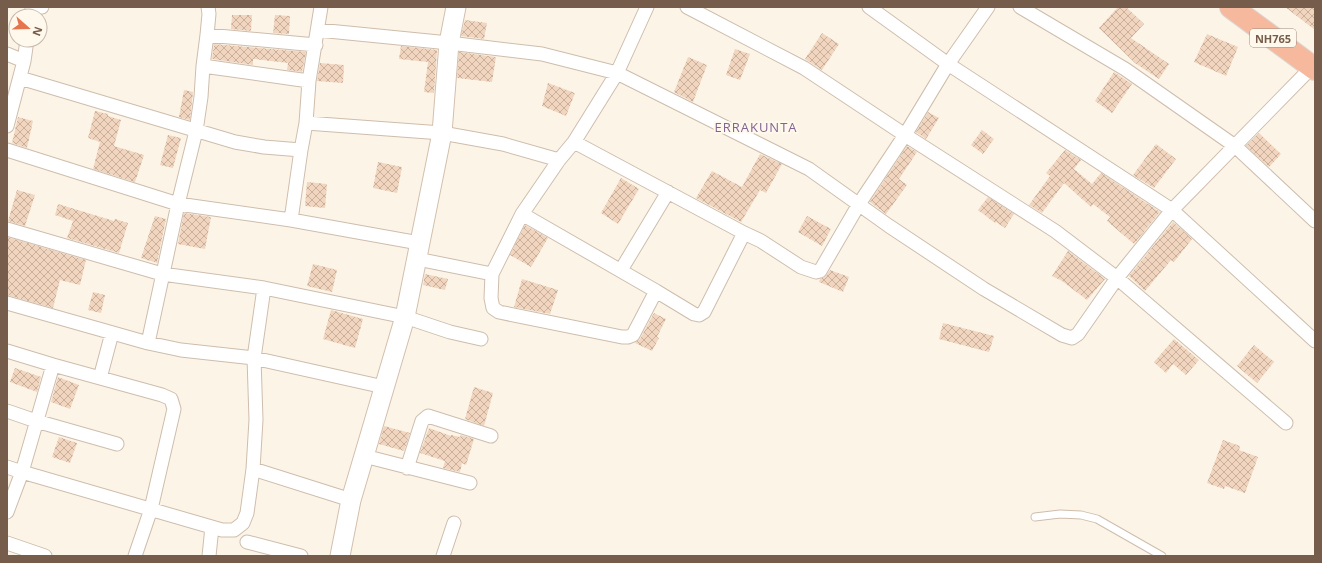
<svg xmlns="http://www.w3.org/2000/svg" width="1322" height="563" viewBox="0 0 1322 563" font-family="'Open Sans',sans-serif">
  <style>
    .building { fill: url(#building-cross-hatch) }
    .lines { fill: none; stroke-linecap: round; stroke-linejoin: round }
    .lane-casing { stroke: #cebdad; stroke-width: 9 }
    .street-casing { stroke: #cebdad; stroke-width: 15 }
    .secondary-casing { stroke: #d3bfad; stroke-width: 21 }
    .highway-casing { stroke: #dbd5d0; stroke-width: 24 }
    .lane { stroke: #fff; stroke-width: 7 }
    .street { stroke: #fff; stroke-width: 13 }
    .secondary { stroke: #fff; stroke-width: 19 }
    .highway { stroke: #f6b99e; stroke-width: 22 }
    .labels { text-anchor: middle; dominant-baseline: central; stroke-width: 4; stroke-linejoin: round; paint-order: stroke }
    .shield { fill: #fff9ed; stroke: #9f8b7c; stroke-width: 1 }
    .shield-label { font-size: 11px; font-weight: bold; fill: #765c4b }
    .neighbourhood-label { font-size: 13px; letter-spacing: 1px; fill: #846392; stroke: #fff9ed }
  </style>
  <defs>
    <pattern id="building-cross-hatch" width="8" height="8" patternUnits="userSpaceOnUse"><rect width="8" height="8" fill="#f2d5be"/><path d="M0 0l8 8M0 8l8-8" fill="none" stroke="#c9b09c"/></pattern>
  </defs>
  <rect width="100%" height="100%" fill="#fcf5e7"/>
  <!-- building -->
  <path class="building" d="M 1118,7 L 1126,7 L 1144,24 L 1131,38 L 1169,64 L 1159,79 L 1135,63 L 1099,28 Z
    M 1285,7 L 1315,7 L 1315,30 Z
    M 232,15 L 252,15 L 251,31 L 231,29 Z
    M 275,15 L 290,16 L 289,34 L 273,33 Z
    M 465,20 L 487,23 L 484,39 L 461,36 Z
    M 822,33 L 839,44 L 822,70 L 805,59 Z
    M 1207,34 L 1238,47 L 1226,76 L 1194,62 Z
    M 214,44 L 306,52 L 302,72 L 287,70 L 288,63 L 253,59 L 253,65 L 212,59 Z
    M 401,46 L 437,50 L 434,93 L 424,92 L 428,62 L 399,59 Z
    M 735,49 L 750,54 L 740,80 L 726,75 Z
    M 459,52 L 496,57 L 492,82 L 457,78 Z
    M 688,57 L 707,65 L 693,102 L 674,92 Z
    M 320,63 L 344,65 L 343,83 L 317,81 Z
    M 1114,72 L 1132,84 L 1112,113 L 1095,101 Z
    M 548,83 L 575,93 L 566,116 L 542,106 Z
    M 184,90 L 193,92 L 190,120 L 179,117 Z
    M 95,111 L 108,114 L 108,116 L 121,120 L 114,146 L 144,155 L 135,182 L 93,169 L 100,142 L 88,138 Z
    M 928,112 L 939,118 L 926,139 L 916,132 Z
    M 18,117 L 33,121 L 27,148 L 12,143 Z
    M 982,130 L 994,139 L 983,154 L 971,145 Z
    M 1259,133 L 1281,154 L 1269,167 L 1246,146 Z
    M 168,135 L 181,138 L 173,168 L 160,165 Z
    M 1156,144 L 1176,159 L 1154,188 L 1133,175 Z
    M 907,146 L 917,152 L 899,179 L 907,185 L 886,214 L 870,202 Z
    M 1065,150 L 1081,160 L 1074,169 L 1092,184 L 1101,173 L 1160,212 L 1134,244 L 1107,221 L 1110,217 L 1093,204 L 1091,207 L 1064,183 L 1042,213 L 1029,205 L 1050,176 L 1046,173 Z
    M 760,154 L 782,164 L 766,193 L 760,190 L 741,222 L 696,198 L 712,171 L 742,187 Z
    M 378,162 L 402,167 L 397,193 L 373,188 Z
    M 621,178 L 639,189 L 618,224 L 601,213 Z
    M 307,182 L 327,184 L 325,208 L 305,206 Z
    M 17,190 L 35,195 L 25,226 L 8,221 Z
    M 988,197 L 1014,214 L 1005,228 L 996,222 L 995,223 L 978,210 Z
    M 58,204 L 114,221 L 115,219 L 128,223 L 119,253 L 67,238 L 73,221 L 55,215 Z
    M 184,213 L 211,217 L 205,249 L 178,244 Z
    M 155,216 L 166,219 L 157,263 L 141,258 Z
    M 807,216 L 831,229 L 822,246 L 798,232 Z
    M 1173,222 L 1192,239 L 1174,262 L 1171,260 L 1145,291 L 1129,276 Z
    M 525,225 L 548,238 L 531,267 L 510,255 Z
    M 7,237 L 86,260 L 80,285 L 60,280 L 53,308 L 7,295 Z
    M 1068,251 L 1105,279 L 1087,300 L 1062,281 L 1052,276 Z
    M 313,264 L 337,270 L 332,292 L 307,286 Z
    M 830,270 L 849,277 L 843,292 L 819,282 L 820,279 L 825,277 Z
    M 425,274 L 448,279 L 445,290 L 423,285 Z
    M 522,279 L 558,290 L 550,314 L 514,307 Z
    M 93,292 L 105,295 L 101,313 L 88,310 Z
    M 331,310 L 363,319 L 355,348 L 323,339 Z
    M 654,313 L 666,319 L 657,337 L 659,338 L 652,351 L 635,343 L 640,339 Z
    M 943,323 L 994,336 L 989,352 L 939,339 Z
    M 1174,339 L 1199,360 L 1186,375 L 1173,364 L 1166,373 L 1154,362 Z
    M 1254,345 L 1274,362 L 1257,383 L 1237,366 Z
    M 15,368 L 41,377 L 37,392 L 10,382 Z
    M 58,377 L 79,385 L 70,409 L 51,402 Z
    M 474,387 L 493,393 L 484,426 L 465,419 Z
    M 384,426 L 410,433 L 404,451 L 379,444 Z
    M 429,428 L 451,436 L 451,435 L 460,437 L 461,435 L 474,439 L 466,465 L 462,463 L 460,472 L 443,468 L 445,461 L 420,453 Z
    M 59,437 L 77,443 L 70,463 L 52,457 Z
    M 1223,440 L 1240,446 L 1239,450 L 1258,457 L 1245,493 L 1225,486 L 1224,489 L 1207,483 Z"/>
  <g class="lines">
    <!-- lane casing -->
    <g class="lane-casing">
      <path id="lane" d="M 1035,517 L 1060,514 L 1081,515 L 1097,519 L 1162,556"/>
    </g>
    <!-- street casing -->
    <g class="street-casing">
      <path id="street" d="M 687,7 L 804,68 L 905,135 L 1055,231 L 1117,278 L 1286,423
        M 869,7 L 948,64 L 1172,210 L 1315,341
        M 1020,7 L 1125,69 L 1235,146 L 1315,221
        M 32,8 L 42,7
        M 318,30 L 449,43 L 542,54 L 617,73 L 809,169 L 889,226 L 984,289 L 1062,335 L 1072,338 L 1078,334 L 1117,278 L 1172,210 L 1312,67 L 1314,61
        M 207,35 L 316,45
        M 7,54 L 24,61 L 7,126
        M 24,61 L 27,40
        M 203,66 L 309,81
        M 20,78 L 235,142 L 264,147 L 301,150
        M 306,123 L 442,133 L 503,144 L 559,160
        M 574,142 L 744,233 L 761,241 L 801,267 L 816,272 L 820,271 L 859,204 L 905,135 L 948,64 L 988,7
        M 7,150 L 178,204 L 291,220 L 419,243
        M 522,214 L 656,291 L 694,314 L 699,315 L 704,312 L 744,233
        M 291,220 L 301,150 L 306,123 L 309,81 L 321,7
        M 7,229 L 162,274 L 264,288 L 405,317 L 450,332 L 481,339
        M 417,259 L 492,274 L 522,214 L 559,160 L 574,142 L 617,73 L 647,7
        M 621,270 L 668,192
        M 492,274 L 491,298 L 493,308 L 499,312 L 622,337 L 628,337 L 633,335 L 656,291
        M 7,303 L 148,343 L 181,350 L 254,358 L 384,387
        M 148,343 L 178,204 L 196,131 L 201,97 L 203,66 L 207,35 L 209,14 L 208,7
        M 7,351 L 53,365 L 162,395 L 171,399 L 174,409 L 151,509 L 135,556
        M 100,378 L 112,333
        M 7,411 L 36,421 L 117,444
        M 364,456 L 470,483
        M 7,467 L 22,472 L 53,365
        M 407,468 L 422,421 L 428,416 L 491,436
        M 253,469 L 351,500
        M 7,512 L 22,472 L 222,530 L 234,530 L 243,523 L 247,513 L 253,469 L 256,420 L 254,358 L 264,288
        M 247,542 L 301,556
        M 7,543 L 45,556
        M 209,556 L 212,527
        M 443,556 L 454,523"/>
    </g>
    <!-- secondary casing -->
    <g class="secondary-casing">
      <path id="secondary" d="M 340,556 L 351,500 L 405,317 L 442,133 L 449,43 L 456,7"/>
    </g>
    <!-- highway casing -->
    <g class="highway-casing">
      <path id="highway" d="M 1231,7 L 1315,69"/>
    </g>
    <!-- lane -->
    <use href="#lane" class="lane"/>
    <!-- street -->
    <use href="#street" class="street"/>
    <!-- secondary -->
    <use href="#secondary" class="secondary"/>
    <!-- highway -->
    <use href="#highway" class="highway"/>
  </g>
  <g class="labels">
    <!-- shield labels -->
    <rect class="shield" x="1250" y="29" width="46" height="18" rx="3"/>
    <g class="shield-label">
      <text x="1273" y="38">NH765</text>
    </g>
    <!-- neighbourhood labels -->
    <g class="neighbourhood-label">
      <text x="756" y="127">ERRAKUNTA</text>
    </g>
  </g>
  <!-- border -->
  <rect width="1322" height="563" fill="none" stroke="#765c4b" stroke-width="16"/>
  <!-- north arrow -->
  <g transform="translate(28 28) rotate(110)"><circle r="19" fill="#fff9ed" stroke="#c8baac"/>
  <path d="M0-3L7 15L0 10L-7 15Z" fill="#e5754d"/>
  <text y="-6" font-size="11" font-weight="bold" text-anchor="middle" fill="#765c4b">N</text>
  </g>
</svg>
